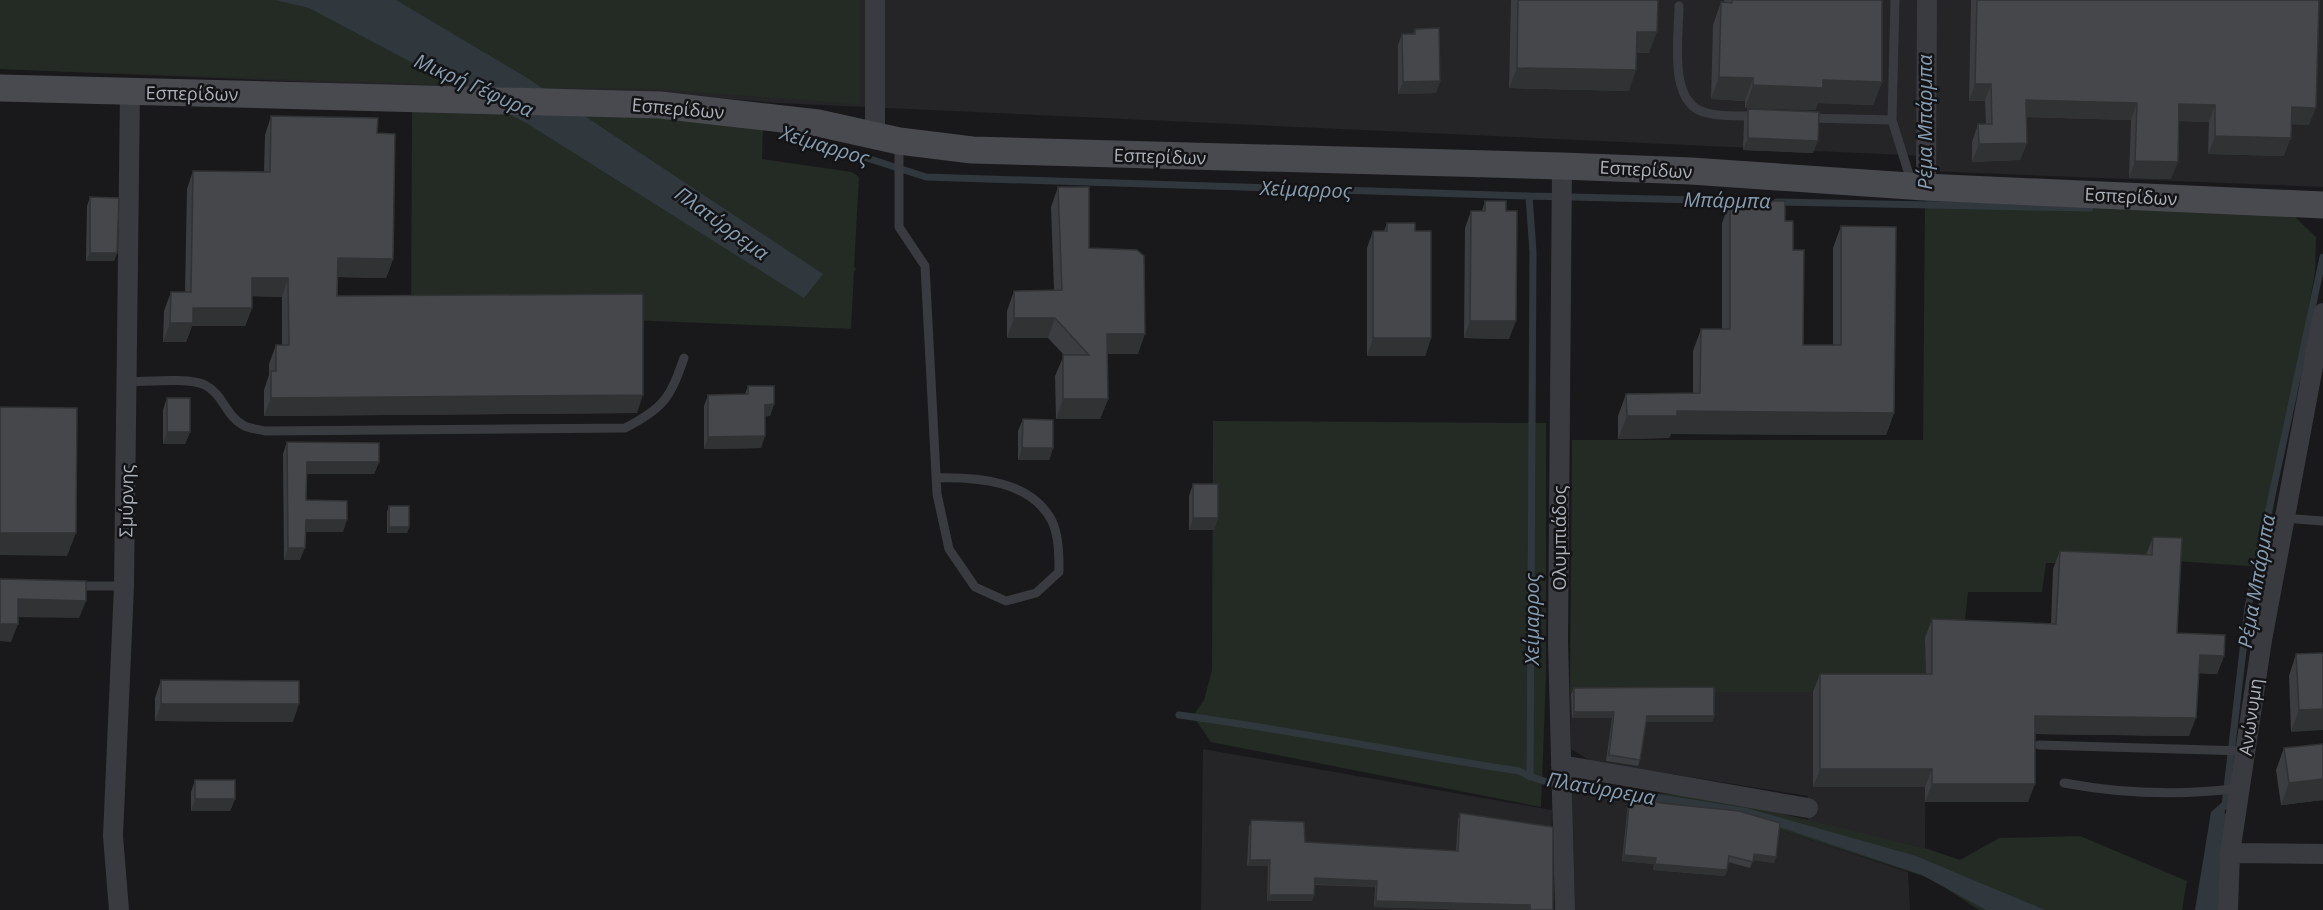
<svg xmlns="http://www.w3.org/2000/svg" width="2323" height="910" viewBox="0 0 2323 910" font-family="'Open Sans',sans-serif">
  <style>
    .built { fill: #252528 }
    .green { fill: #232b24 }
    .water { fill: #30383e }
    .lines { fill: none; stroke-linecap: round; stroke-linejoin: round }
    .stream { stroke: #30383e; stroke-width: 7 }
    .lane { stroke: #3a3b40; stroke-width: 9 }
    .street { stroke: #3a3b40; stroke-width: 20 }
    .secondary { stroke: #494a50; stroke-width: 27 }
    .wall { fill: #3c3d40 }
    .shaded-wall { fill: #313234 }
    .building { fill: #46474b; stroke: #313234; stroke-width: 1.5 }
    .labels { text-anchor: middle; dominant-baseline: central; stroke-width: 5; stroke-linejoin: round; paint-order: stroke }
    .street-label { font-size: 18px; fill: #adb1ba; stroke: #141416 }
    .water-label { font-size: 20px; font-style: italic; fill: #879eb2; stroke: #141416 }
  </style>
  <rect width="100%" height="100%" fill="#19191b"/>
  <!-- built -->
  <path class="built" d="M 0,0 L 2323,0 L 2323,187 L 1926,171 L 1926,156 L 778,103 L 633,91 L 406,86 L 0,69 Z
    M 1570,692 L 1926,692 L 1925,848 L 1808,821 L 1808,796 L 1591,761 L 1571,749 Z
    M 1203,749 L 1552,810 L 1549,910 L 1201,910 Z
    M 1572,789 L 1659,809 L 1777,829 L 1908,872 L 1910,910 L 1575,910 Z"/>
  <!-- green -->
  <path class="green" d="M 0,0 L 860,0 L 860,104 L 656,89 L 559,88 L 577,99 L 763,125 L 762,159 L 852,172 L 859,177 L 854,267 L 857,269 L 854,271 L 851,329 L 411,311 L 412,111 L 483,110 L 448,85 L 0,69 Z
    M 1925,200 L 2293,215 L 2316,237 L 2315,272 L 2263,567 L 2176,561 L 2146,555 L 2111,563 L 2046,563 L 2042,592 L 1968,592 L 1963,640 L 1926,692 L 1570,692 L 1572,440 L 1923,440 Z
    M 1213,421 L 1546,423 L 1546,675 L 1541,807 L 1211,742 L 1193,716 L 1204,700 L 1212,670 Z
    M 1571,786 L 1717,798 L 1925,848 L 1960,860 L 1999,838 L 2080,836 L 2187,881 L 2182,910 L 1979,910 L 1932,879 L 1777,829 L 1659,809 L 1572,789 Z"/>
  <!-- water -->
  <path class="water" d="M 275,0 L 396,0 L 524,76 L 823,274 L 804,298 L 528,124 L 309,8 Z
    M 1572,789 L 1652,793 L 1746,808 L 1916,856 L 2045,910 L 1986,910 L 1922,875 L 1747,816 L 1671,803 L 1628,802 Z
    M 2226,799 L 2215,910 L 2195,910 L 2211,812 Z"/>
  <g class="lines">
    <!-- stream -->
    <path class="stream" d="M 783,131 L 926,177 L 1529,196 L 1533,252 L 1530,777
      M 1529,196 L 1739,201
      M 1777,202 L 2090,208
      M 1179,715 C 1293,730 1406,754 1519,771 C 1546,786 1580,787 1610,791
      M 2225,806 L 2248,607 L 2323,257
      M 2215,910 L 2224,817"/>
    <!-- lane -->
    <path class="lane" d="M 1679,6 C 1679,37 1667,105 1707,113 C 1723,117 1742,116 1758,116
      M 1808,118 L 1892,120 L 1912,184
      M 1892,120 L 1895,0
      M 899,144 L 899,227 L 925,266 L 937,494 L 949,549 L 975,587 L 1006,601 L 1036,593 L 1059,572 C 1059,556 1059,536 1052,521 C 1031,480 976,477 936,478
      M 127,382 C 146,382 189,377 205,385 C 223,394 226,416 243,425 C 249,429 258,429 265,431 L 625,428 C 664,408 670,398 684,358
      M 2284,518 L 2323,521
      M 76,586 L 124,586
      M 2039,745 L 2245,751
      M 2064,783 C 2123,794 2180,796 2240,788"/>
    <!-- street -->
    <path class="street" d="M 875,0 L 875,135
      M 1562,166 L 1558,642 L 1565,910
      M 1926,187 L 1927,0
      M 1561,765 L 1808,808
      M 2230,853 L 2323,854
      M 119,910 L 113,836 L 124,586 L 130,92
      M 2228,910 L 2230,853 L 2262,640 L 2323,313"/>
    <!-- secondary -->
    <path class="secondary" d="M 0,88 L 660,105 L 818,123 L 899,141 L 972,150 L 1562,166 L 1691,171 L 1924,187 L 2323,205"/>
  </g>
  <!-- wall -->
  <path class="wall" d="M 1511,0 L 1658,0 L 1649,53 L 1636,53 L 1629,91 L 1509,88 Z
    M 1724,0 L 1882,0 L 1882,82 L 1873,105 L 1818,103 L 1815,110 L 1745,108 L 1745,101 L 1711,99 L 1713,25 L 1721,2 L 1724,2 Z
    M 1971,0 L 2319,0 L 2309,125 L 2291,124 L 2284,156 L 2208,154 L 2209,122 L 2179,121 L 2171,179 L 2129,178 L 2131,120 L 2026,117 L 2027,143 L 2020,160 L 1972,162 L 1972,142 L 1978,124 L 1986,124 L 1985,101 L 1969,101 Z
    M 1415,29 L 1440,81 L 1436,93 L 1398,94 L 1398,45 L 1402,34 L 1413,34 Z
    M 1748,109 L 1813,153 L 1743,150 L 1744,121 Z
    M 271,116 L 377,133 L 393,259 L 386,278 L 338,277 L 337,296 L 637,413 L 264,416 L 264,390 L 269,375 L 269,364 L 276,345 L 282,345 L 282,297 L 252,296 L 252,308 L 245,326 L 192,326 L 186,342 L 163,342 L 164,311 L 171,292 L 185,292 L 187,189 L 193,171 L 264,172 L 265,135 Z
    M 1058,187 L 1089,248 L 1138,354 L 1107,354 L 1108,399 L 1100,419 L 1056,419 L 1055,376 L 1064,355 L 1048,338 L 1007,338 L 1007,311 L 1014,291 L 1054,290 L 1051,207 Z
    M 90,197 L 117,253 L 114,261 L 86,261 L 87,206 Z
    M 1485,201 L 1506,211 L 1509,339 L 1464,338 L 1465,228 L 1471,211 L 1482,211 Z
    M 1730,201 L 1785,221 L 1793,250 L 1803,345 L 1833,345 L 1833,248 L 1841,226 L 1894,413 L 1886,435 L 1671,434 L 1669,438 L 1618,439 L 1618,416 L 1626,394 L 1693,393 L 1693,351 L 1701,329 L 1722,329 L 1722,223 Z
    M 1387,223 L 1415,231 L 1431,338 L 1425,356 L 1367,356 L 1367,248 L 1373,231 L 1384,231 Z
    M 748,386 L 774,404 L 770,416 L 765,416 L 761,448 L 704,449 L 704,406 L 708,395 L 745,394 Z
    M 167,398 L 190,432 L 185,444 L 163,444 L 163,410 Z
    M 1023,419 L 1053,448 L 1049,460 L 1018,460 L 1018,431 Z
    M 287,442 L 379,462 L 374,474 L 307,474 L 306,500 L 343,532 L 305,532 L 300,560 L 284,560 L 283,454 Z
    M 1193,484 L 1218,518 L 1214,530 L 1189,530 L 1189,496 Z
    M 389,506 L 409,527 L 407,533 L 387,533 L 387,512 Z
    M 2153,537 L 2177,633 L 2224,656 L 2217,674 L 2199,673 L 2189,736 L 2035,734 L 2028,802 L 1925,802 L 1925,787 L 1813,787 L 1813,692 L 1820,674 L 1926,674 L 1925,638 L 1932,619 L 2051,624 L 2053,569 L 2060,551 L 2146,555 Z
    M 2323,653 L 2291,732 L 2289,676 L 2296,654 Z
    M 161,680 L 293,722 L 155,721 L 155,698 Z
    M 1574,688 L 1714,716 L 1712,722 L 1646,722 L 1640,760 L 1638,766 L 1606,761 L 1612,718 L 1572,718 L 1571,694 Z
    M 2323,744 L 2323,800 L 2281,805 L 2276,770 L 2284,748 Z
    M 195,780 L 235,799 L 230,811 L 191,811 L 191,792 Z
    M 1630,795 L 1776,857 L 1774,863 L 1753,860 L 1750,868 L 1728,862 L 1725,876 L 1653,870 L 1654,864 L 1622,861 L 1628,802 Z
    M 1460,813 L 1553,910 L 1474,910 L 1374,907 L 1375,887 L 1315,885 L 1312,901 L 1267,901 L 1268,866 L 1247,866 L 1249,827 L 1251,820 L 1305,842 L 1456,851 L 1458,819 Z"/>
  <!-- shaded-wall -->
  <path class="shaded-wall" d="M 1637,32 L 1657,32 L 1649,53 L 1629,53 Z
    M 1517,68 L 1636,70 L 1629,91 L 1509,88 Z
    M 1719,77 L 1753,78 L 1745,101 L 1711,99 Z
    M 1823,80 L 1882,82 L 1873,105 L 1818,103 L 1815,110 L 1745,108 L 1753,85 Z
    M 1440,81 L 1436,93 L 1398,94 L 1403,82 Z
    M 1975,84 L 1991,84 L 1985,101 L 1969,101 Z
    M 2026,100 L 2137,103 L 2131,120 L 2019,117 Z
    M 2179,104 L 2215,105 L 2209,122 L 2173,121 Z
    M 2292,107 L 2316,108 L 2309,125 L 2285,124 Z
    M 2215,136 L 2291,138 L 2284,156 L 2208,154 Z
    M 1748,138 L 1818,141 L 1813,153 L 1743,150 Z
    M 2027,143 L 2020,160 L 1972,162 L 1979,144 Z
    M 2135,161 L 2178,162 L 2171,179 L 2129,178 Z
    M 90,253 L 117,253 L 114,261 L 86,261 Z
    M 338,258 L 393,259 L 386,278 L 332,277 Z
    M 252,278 L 288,278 L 282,297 L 245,296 Z
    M 193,308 L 252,308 L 245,326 L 192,326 L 186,342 L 163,342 L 170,323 Z
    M 1014,318 L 1055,318 L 1048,338 L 1007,338 Z
    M 1470,321 L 1516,321 L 1509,339 L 1464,338 Z
    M 1107,334 L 1145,334 L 1138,354 L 1100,354 Z
    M 1373,338 L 1431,338 L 1425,356 L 1367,356 Z
    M 643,395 L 637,413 L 264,416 L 271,398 Z
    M 1063,399 L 1108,399 L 1100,419 L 1056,419 Z
    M 774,404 L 770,416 L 761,417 L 765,405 Z
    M 1677,411 L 1894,413 L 1886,435 L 1671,434 L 1669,438 L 1618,439 L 1627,416 Z
    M 167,432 L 190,432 L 185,444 L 163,444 Z
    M 765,436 L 761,448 L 704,449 L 708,437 Z
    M 1022,448 L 1053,448 L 1049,460 L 1018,460 Z
    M 307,462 L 379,462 L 374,474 L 303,474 Z
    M 1193,518 L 1218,518 L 1214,530 L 1189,530 Z
    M 306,520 L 347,520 L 343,532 L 301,532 Z
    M 389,527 L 409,527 L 407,533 L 387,533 Z
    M 0,533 L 76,533 L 67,556 L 0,555 Z
    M 288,548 L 305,548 L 300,560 L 284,560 Z
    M 18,599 L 86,601 L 79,618 L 12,617 Z
    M 0,624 L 18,624 L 11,642 L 0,641 Z
    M 2200,655 L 2224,656 L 2217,674 L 2193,673 Z
    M 161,704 L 299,704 L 293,722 L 155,721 Z
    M 2323,709 L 2323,730 L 2291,732 L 2299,710 Z
    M 1574,712 L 1614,712 L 1612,718 L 1572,718 Z
    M 1647,716 L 1714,716 L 1712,722 L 1644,722 Z
    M 2035,716 L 2196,718 L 2189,736 L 2028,734 Z
    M 1820,769 L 1932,769 L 1925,787 L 1813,787 Z
    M 2323,779 L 2323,800 L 2281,805 L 2289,783 Z
    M 1932,784 L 2035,784 L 2028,802 L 1925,802 Z
    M 195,799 L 235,799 L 230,811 L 191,811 Z
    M 1754,854 L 1776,857 L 1774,863 L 1752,860 Z
    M 1624,855 L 1656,858 L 1654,864 L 1622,861 Z
    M 1250,860 L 1270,860 L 1268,866 L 1247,866 Z
    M 1655,864 L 1727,870 L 1725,876 L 1653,870 Z
    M 1315,878 L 1377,881 L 1375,887 L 1313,884 Z
    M 1269,895 L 1314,895 L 1312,901 L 1267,901 Z
    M 1376,901 L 1530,905 L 1529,910 L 1474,910 L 1374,907 Z"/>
  <!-- building -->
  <path class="building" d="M 1518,0 L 1658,0 L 1657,32 L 1637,32 L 1636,70 L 1517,68 Z
    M 1732,0 L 1882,0 L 1882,82 L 1823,80 L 1823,88 L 1753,85 L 1753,78 L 1719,77 L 1721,2 L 1732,3 Z
    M 1977,0 L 2319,0 L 2316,108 L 2292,107 L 2291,138 L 2215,136 L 2215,105 L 2179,104 L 2178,162 L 2135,161 L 2137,103 L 2026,100 L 2027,143 L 1979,144 L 1978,124 L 1992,124 L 1991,84 L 1975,84 Z
    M 1439,28 L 1440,81 L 1403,82 L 1402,34 L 1415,34 L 1415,29 Z
    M 1748,109 L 1819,112 L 1818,141 L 1748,138 Z
    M 271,116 L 378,118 L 377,133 L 395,134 L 393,259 L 338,258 L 337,296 L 643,294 L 643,395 L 271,398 L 271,371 L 276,371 L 276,345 L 289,345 L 288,278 L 252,278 L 252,308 L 193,308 L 193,323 L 170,323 L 171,292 L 191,292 L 193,171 L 270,172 Z
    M 1058,187 L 1089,187 L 1089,248 L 1137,250 L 1144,256 L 1145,334 L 1107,334 L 1108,399 L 1063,399 L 1063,355 L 1089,355 L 1055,318 L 1014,318 L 1014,291 L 1062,290 Z
    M 90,197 L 119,198 L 117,253 L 90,253 Z
    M 1485,201 L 1506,201 L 1506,211 L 1517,211 L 1516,321 L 1470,321 L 1471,211 L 1485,211 Z
    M 1730,201 L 1785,201 L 1785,221 L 1793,221 L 1793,250 L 1804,250 L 1803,345 L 1841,345 L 1841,226 L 1896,227 L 1894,413 L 1677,411 L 1677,416 L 1627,416 L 1626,394 L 1700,393 L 1701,329 L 1730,329 Z
    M 1387,223 L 1415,223 L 1415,231 L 1431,231 L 1431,338 L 1373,338 L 1373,231 L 1387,231 Z
    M 748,386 L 774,386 L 774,404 L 765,405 L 765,436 L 708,437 L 708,395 L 748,394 Z
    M 167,398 L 190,398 L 190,432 L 167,432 Z
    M 0,407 L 77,408 L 76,533 L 0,533 Z
    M 1023,419 L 1053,420 L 1053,448 L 1022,448 Z
    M 287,442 L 379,443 L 379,462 L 307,462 L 306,500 L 347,501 L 347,520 L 306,520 L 305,548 L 288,548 Z
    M 1193,484 L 1218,484 L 1218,518 L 1193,518 Z
    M 389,506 L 409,506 L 409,527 L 389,527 Z
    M 2153,537 L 2182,538 L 2177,633 L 2225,635 L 2224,656 L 2200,655 L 2196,718 L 2035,716 L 2035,784 L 1932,784 L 1932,769 L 1820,769 L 1820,674 L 1932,674 L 1932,619 L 2056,624 L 2060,551 L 2152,555 Z
    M 0,579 L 86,581 L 86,601 L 18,599 L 18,624 L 0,624 Z
    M 2323,653 L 2323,709 L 2299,710 L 2296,654 Z
    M 161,680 L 299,681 L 299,704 L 161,704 Z
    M 1714,687 L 1714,716 L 1647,716 L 1640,760 L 1609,755 L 1614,712 L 1574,712 L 1574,688 Z
    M 2323,744 L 2323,779 L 2289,783 L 2284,748 Z
    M 195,780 L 235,780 L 235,799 L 195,799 Z
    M 1630,795 L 1661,803 L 1739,811 L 1780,823 L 1776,857 L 1754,854 L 1753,862 L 1729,856 L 1727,870 L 1655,864 L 1656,858 L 1624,855 Z
    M 1460,813 L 1553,827 L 1553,910 L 1530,910 L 1530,905 L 1376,901 L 1377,881 L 1315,878 L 1314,895 L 1269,895 L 1270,860 L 1250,860 L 1251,820 L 1304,822 L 1305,842 L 1458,851 Z"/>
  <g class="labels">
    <!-- street labels -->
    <g class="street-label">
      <text transform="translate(192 93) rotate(1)">Εσπερίδων</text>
      <text transform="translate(678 108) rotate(5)">Εσπερίδων</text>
      <text transform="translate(1160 156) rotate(2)">Εσπερίδων</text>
      <text transform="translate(1646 169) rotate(3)">Εσπερίδων</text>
      <text transform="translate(2131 196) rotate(3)">Εσπερίδων</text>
      <text transform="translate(126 501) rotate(-89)">Σμύρνης</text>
      <text transform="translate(1559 538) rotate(-90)">Ολυμπιάδος</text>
      <text transform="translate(2250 717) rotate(-82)">Ανώνυμη</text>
    </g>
    <!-- water labels -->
    <g class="water-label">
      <text transform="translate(474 85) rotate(24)">Μικρή Γέφυρα</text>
      <text transform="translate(1924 122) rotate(-90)">Ρέμα Μπάρμπα</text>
      <text transform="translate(825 145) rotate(17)">Χείμαρρος</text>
      <text transform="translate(1306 189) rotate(2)">Χείμαρρος</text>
      <text transform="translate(1727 200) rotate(1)">Μπάρμπα</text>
      <text transform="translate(722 223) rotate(36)">Πλατύρρεμα</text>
      <text transform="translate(2256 581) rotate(-80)">Ρέμα Μπάρμπα</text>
      <text transform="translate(1531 619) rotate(-90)">Χείμαρρος</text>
      <text transform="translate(1601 788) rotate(10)">Πλατύρρεμα</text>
    </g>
  </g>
</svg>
